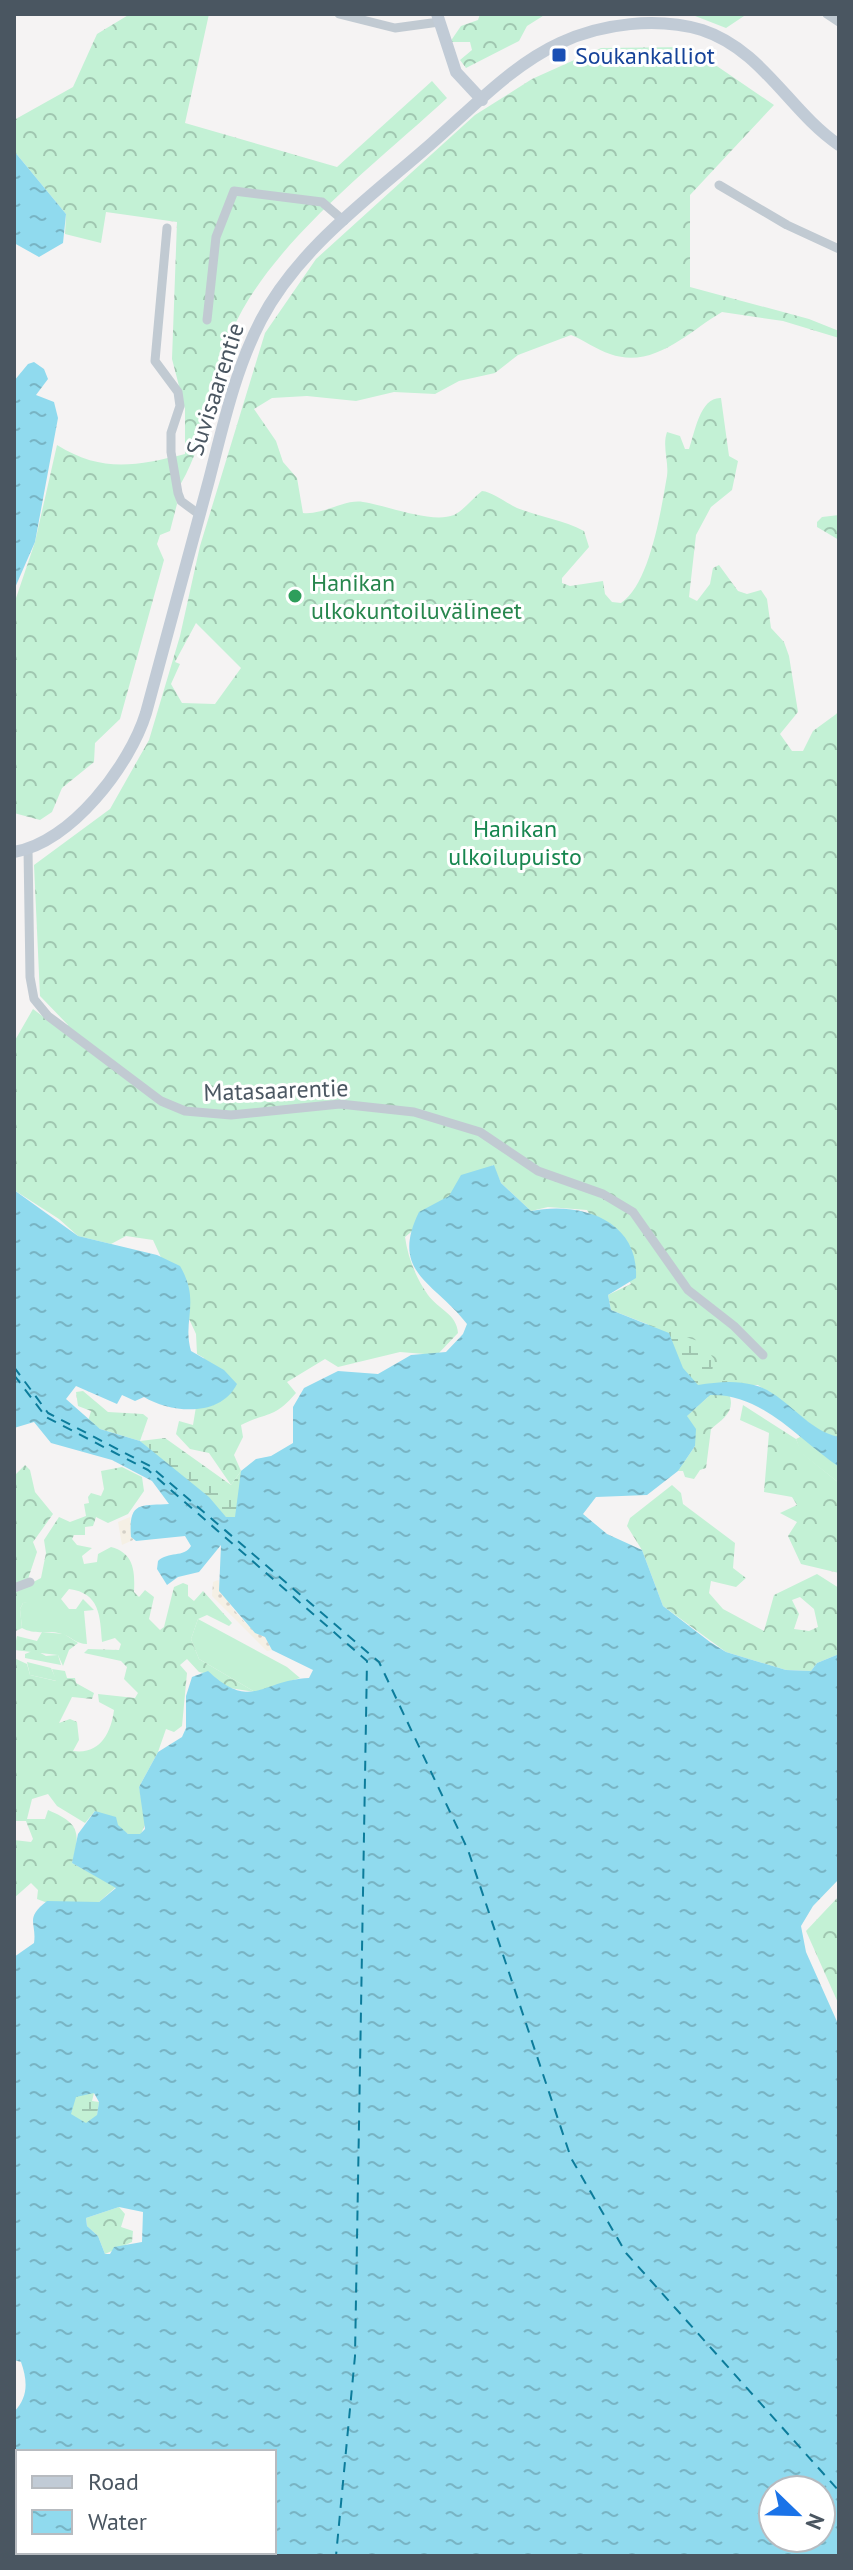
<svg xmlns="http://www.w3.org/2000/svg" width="853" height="2570" viewBox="0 0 853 2570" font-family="'PT Sans',sans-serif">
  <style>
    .green { fill: #c3f1d5 }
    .forest { fill: url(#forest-crowns); fill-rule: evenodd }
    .wetland { fill: url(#wetland-marsh) }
    .sand { fill: url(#sand-dots) }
    .water { fill: url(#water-ripples); fill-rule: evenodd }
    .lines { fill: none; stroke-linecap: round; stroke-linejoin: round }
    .ferry { stroke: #0c7c9b; stroke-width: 2; stroke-dasharray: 10 8; stroke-linecap: butt }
    .street { stroke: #c1cad2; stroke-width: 9 }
    .secondary { stroke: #c1cbd6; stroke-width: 12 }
    .transit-dot { fill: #1a4fb4; stroke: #fff; stroke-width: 3 }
    .leisure-dot { fill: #2e9e5b; stroke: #fff; stroke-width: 3 }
    .labels { text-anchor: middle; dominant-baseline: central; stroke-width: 6; stroke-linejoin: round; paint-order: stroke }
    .transit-label { font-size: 24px; fill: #164399; stroke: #fff; text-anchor: start }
    .street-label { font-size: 24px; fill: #4a5661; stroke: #fff }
    .leisure-label { font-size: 24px; fill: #27864d; stroke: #fff; text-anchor: start }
    .park-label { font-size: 24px; fill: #17864f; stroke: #fff }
  </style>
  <defs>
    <pattern id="forest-crowns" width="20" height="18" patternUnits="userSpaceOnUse" patternTransform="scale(2)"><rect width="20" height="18" fill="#c3f1d5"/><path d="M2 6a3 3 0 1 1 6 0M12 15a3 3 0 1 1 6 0" fill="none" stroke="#a0c6b0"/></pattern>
    <pattern id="wetland-marsh" width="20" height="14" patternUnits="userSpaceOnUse" patternTransform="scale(2)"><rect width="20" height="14" fill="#c3f1d5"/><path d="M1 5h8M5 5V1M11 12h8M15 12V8" fill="none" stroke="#a0c6b0"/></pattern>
    <pattern id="sand-dots" width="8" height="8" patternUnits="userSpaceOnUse" patternTransform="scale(2)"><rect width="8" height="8" fill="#f5f0e5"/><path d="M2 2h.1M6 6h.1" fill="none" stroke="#d4d0c7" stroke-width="1.8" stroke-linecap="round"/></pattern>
    <pattern id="water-ripples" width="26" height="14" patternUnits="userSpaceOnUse" patternTransform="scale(2)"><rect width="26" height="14" fill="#90daee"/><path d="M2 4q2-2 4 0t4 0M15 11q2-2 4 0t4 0" fill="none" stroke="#78b4c4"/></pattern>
  </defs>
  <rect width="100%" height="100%" fill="#f5f3f3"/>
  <!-- green -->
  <path class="green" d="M 802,1436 L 839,1467 L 839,1483 L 801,1453 L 796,1439 Z
    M 42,1598 L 61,1599 L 69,1609 L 76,1609 L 83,1599 L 94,1610 L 84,1611 L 87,1644 C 76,1644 72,1637 62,1634 C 47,1629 37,1636 22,1628 L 20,1609 L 23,1603 Z
    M 198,1619 L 287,1667 L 300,1678 L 255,1692 L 199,1659 L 191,1639 Z
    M 35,1650 L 46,1656 L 58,1655 L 61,1665 L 25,1658 L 25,1654 Z
    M 27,1662 L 51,1668 L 57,1681 L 30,1675 Z"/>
  <!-- forest -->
  <path class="forest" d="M 130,14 L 209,14 L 185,123 L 337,167 L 432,81 L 447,98 C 377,163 270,243 232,331 C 210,383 207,446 175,493 L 177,504 L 170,531 L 160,535 L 157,544 L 164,560 L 120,719 L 95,743 L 94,762 L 62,788 L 52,812 L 40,820 L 14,813 L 14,604 L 35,542 L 57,445 C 102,473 136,466 185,454 L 185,409 L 172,359 L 177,222 L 106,212 L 101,243 L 65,234 L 66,214 L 14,151 L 14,120 L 73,87 L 97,34 Z
    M 480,14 L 546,14 L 527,26 L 519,41 L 466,68 L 460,60 L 472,50 L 470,42 L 450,42 L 461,26 L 478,20 Z
    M 690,14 L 747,14 L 726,28 Z
    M 689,47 L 774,105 L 690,195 L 690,287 L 809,319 L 839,331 L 839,338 L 783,321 L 722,312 C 689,331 654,370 610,354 C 597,350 584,340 571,335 L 518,355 L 495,373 L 459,381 L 435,394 L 394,392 L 356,401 L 307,396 L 272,398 L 254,409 L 276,441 L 283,462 L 297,478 L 303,513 C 324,515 344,499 363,502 C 386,505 431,524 454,515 C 464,510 473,498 482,491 C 493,492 506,503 517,508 C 539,517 564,520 584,531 L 589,547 L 562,578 L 562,583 L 570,586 L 603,581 L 605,594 L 612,602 L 621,603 C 650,584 661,510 667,476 C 669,462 662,446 667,432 L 680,436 L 685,449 L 689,449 C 695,432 700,397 721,398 L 729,456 L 738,461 L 732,490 L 711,507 L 696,535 L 689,597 L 697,601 L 710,584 L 713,568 L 719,565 L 738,591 L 747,594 L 761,590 L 767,599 L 771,628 L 784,642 L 789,656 L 798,712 L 780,734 L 792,751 L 803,751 L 813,731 L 839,712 L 839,1437 L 824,1434 L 758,1385 L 698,1385 L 647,1324 L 611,1310 L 608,1295 L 631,1284 L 587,1210 L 548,1207 L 531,1211 L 501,1183 L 493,1165 L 405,1237 C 408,1258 416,1278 428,1295 C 438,1309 457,1314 458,1333 L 437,1355 L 400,1352 L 338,1367 L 325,1359 L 287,1382 L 296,1393 C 273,1420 268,1411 241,1425 L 243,1437 L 234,1455 L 241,1471 L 231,1485 L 209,1453 L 190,1449 L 176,1434 L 179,1421 L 193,1425 L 204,1358 L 197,1354 L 196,1334 L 153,1240 L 126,1236 L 111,1244 L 78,1236 L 59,1219 L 14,1190 L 14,1042 L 33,1009 L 61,1030 L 68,1025 L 40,996 L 34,865 L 110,809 L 149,740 L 180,636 L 200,546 L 265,333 L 316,259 L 475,115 L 532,79 L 601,48 ZM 196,623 L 241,668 L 215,704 L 182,703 L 171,684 L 180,664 L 175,662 Z
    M 839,515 L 839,540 L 817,527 L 817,522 L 822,517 Z
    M 83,1391 L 108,1412 L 143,1414 L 148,1418 L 140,1441 L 100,1429 L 88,1421 L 91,1411 L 78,1406 L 76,1392 Z
    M 729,1394 C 736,1411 723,1419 711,1429 L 706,1468 L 700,1470 L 694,1479 L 685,1477 L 683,1471 L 678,1471 L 695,1446 L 687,1416 L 710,1395 Z
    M 743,1405 L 796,1439 L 802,1453 L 839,1483 L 839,1573 L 801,1564 L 788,1536 L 797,1522 L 780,1513 L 797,1505 L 792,1497 L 764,1492 L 769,1433 L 740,1420 Z
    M 25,1465 L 30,1470 L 35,1492 L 53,1514 L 33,1542 L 37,1552 L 28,1579 L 14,1586 L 14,1476 Z
    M 122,1467 L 142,1477 L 144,1491 L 128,1514 L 108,1523 L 96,1517 L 93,1526 L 85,1527 L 85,1535 L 74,1535 L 72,1539 L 77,1545 L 92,1548 L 82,1556 L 84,1564 L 97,1562 L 98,1554 L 111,1547 C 134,1553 135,1571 134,1592 L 139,1597 L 145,1590 L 154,1597 L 149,1619 L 160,1630 L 164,1627 L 174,1587 L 183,1583 L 188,1585 L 188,1596 L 194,1601 L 203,1591 L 232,1623 L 229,1626 L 207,1615 L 198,1619 L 191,1639 L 199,1659 L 255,1692 L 223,1687 L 212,1675 L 199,1672 L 187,1659 L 180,1665 L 187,1673 L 182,1726 L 174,1732 L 166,1729 L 158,1752 L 139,1787 L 146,1822 L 141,1834 L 128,1834 L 95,1811 L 85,1823 L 57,1806 L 48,1794 L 32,1799 L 27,1819 L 45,1819 L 48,1810 C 79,1823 81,1832 72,1863 L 116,1887 L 99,1902 L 45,1902 L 37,1899 L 38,1890 L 31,1883 L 14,1898 L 14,1840 L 31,1842 L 33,1839 L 26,1821 L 14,1821 L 14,1658 L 27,1664 L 30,1675 L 56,1681 L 52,1669 L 65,1671 L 67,1678 L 75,1678 L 76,1683 L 94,1693 L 92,1699 L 72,1697 L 59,1723 L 70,1719 L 77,1722 L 79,1740 L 73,1751 C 99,1755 111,1734 114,1710 L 99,1702 L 98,1694 L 135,1698 L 138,1693 L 124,1679 L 127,1667 L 121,1661 L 84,1653 L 88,1649 L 119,1650 L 121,1644 L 115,1638 L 102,1642 C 100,1616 100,1593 69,1589 L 61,1599 L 23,1603 L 20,1609 L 22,1628 L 14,1632 L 14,1592 L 41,1578 L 46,1553 L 44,1540 L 59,1517 L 70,1522 L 86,1516 L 84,1504 L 89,1503 L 88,1497 L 91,1493 L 101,1496 L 104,1489 L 101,1471 Z
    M 672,1485 L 681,1493 L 683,1504 L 735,1543 L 733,1568 L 746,1578 L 736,1587 L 711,1581 L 709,1593 L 723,1609 L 764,1631 L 774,1595 L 817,1574 L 839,1588 L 839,1654 L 817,1663 L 811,1671 L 786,1670 L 726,1652 L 663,1606 L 642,1550 L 627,1526 L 630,1518 ZM 800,1597 L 814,1609 L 818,1627 L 809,1631 L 794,1629 L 799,1614 L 792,1600 Z
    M 42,1632 L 64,1634 L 78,1643 L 69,1650 L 63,1666 L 58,1655 L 14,1650 L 17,1636 L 37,1641 Z
    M 839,1896 L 839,2005 L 806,1931 Z
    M 119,2207 L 125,2214 L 121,2227 L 133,2231 L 132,2242 L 105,2254 L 98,2236 L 87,2226 L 86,2218 Z"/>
  <!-- wetland -->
  <path class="wetland" d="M 647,1324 L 701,1342 L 714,1359 L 712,1372 L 720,1381 L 727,1381 L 733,1394 L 710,1395 L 687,1416 C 702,1438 692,1451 678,1471 L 671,1461 Z
    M 165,1438 L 231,1485 L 241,1471 L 251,1465 L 238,1528 L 140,1441 Z
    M 50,2084 L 94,2093 L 92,2101 L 99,2102 L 95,2129 L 84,2136 Z"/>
  <!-- sand -->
  <path class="sand" d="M 130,1517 L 133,1540 L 122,1545 L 118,1522 Z
    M 218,1580 C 224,1600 246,1629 265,1637 L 272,1650 L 267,1651 L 212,1596 L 213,1582 Z"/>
  <!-- water -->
  <path class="water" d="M 14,151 L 66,214 L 63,243 L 39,257 L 14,243 Z
    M 34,362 L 44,369 L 48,379 L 36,395 L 54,402 L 58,418 L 35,542 L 14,590 L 14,381 L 28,364 Z
    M 494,1165 L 501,1183 L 531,1211 C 579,1201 639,1219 636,1278 L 608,1295 L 611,1310 L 669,1333 L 683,1368 L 698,1385 C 717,1382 735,1380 754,1385 C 786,1393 805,1430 839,1437 L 839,1467 C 798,1439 762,1393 710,1395 L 687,1416 L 696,1429 L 695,1446 L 678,1471 L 647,1495 L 596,1497 L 583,1514 L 607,1534 L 642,1550 L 663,1606 L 710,1642 L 726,1652 L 786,1670 L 811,1671 L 817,1663 L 839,1654 L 839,1879 L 813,1906 L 801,1926 L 806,1952 L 839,2026 L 839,2556 L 14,2556 L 14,2412 C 28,2397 28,2382 21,2362 L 14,2360 L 14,1957 L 34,1943 C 37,1922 24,1919 47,1901 L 99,1902 L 116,1888 L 72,1863 L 78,1834 L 95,1811 L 116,1817 L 118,1825 L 128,1834 L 140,1834 L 145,1829 L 139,1787 L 158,1752 L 182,1737 L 186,1728 L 186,1696 L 192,1677 L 208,1671 C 252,1712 261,1680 309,1678 L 313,1670 L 272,1650 L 265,1637 L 255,1633 L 219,1591 L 221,1545 L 199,1572 L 178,1577 L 167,1585 L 157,1569 L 158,1561 C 168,1551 184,1558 191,1546 L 185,1536 L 136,1541 L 131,1537 C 128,1500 142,1506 169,1504 L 152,1481 L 112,1460 L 51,1443 L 34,1422 L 14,1428 L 14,1190 L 78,1236 L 157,1255 L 180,1266 C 201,1302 182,1320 191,1351 L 224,1370 L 237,1384 C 220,1418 171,1413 144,1397 L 135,1401 L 122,1395 L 117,1404 L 76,1386 L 66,1399 L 100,1429 L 140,1441 L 209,1497 L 226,1517 L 235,1517 L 241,1471 L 256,1459 L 271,1456 L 293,1443 L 293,1407 L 304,1388 L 338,1371 L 378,1374 L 411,1355 L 446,1352 L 463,1334 L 467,1324 C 435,1282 389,1273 419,1212 L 449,1196 L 461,1175 ZM 94,2093 L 99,2102 L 97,2115 L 86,2123 L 71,2114 L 76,2097 ZM 119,2207 L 143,2212 L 142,2242 L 114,2247 L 110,2254 L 105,2254 L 98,2236 L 87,2226 L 86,2218 ZM 18,2452 L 274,2452 L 274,2552 L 18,2552 ZM 773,2490 L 821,2490 L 821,2538 L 773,2538 Z"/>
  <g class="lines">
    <!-- ferry -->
    <path class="ferry" d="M 14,1367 L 48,1413 L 150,1466 L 379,1662 L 468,1850 L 571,2158 L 626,2253 L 839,2491
      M 14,1375 L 46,1417 L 148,1470 L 367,1661 L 355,2356 L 336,2556"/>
    <!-- street -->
    <path class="street" d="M 339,14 L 395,28 L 439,22
      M 827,14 L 839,22
      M 719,185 L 787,225 L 839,249
      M 167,228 L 155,361 L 178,392 L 180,406 L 171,433 L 171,452 L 178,493 L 181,501 L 200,515
      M 207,320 L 216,237 L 234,191 L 322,202 L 344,221
      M 28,849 L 30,977 L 34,999 L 48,1016 L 161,1101 L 185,1111 L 231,1115 L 340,1104 L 414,1112 L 480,1132 L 538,1171 L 603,1194 L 633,1212 L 688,1290 L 734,1326 L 763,1355
      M 14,1588 L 30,1582"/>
    <!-- secondary -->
    <path class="secondary" d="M 437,14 L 456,72 L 482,100
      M 14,852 C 71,843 130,765 146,713 C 167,636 188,558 209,480 C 223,426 235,370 261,320 C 299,247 372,196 432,143 C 472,108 512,65 560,43 C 602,23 658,17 702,30 C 763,50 789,111 839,145"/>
  </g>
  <!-- markers -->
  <rect class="transit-dot" x="551" y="47" width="16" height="16" rx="4"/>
  <circle class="leisure-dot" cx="295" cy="596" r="8"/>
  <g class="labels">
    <!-- transit labels -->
    <g class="transit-label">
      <text x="575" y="55">Soukankalliot</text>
    </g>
    <!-- street labels -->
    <g class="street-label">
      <text transform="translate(215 389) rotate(-72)">Suvisaarentie</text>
      <text transform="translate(276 1090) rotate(-2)">Matasaarentie</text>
    </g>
    <!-- leisure labels -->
    <g class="leisure-label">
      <text x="311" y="582">Hanikan<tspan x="311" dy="28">ulkokuntoiluvälineet</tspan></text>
    </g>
    <!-- park labels -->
    <g class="park-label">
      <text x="515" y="828">Hanikan<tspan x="515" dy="28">ulkoilupuisto</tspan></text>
    </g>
  </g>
  <!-- border -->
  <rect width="853" height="2570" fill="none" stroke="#4a5661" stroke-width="32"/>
  <!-- legend -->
  <rect x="16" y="2450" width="260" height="104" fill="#ffffff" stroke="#b7bbc0" stroke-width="2"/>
  <rect x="32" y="2476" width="40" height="12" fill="#c1cbd6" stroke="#b7bbc0" stroke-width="2"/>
  <text x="88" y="2490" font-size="24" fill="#4a5661">Road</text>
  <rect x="32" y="2510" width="40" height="24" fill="url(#water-ripples)" stroke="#b7bbc0" stroke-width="2"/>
  <text x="88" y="2530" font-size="24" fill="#4a5661">Water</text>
  <!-- north arrow -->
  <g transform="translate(797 2514) rotate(113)"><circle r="38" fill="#ffffff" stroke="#b7bbc0" stroke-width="2"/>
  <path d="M0-6L14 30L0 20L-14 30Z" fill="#1a73e8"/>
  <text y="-12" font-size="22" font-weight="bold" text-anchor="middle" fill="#4a5661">N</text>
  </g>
</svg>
